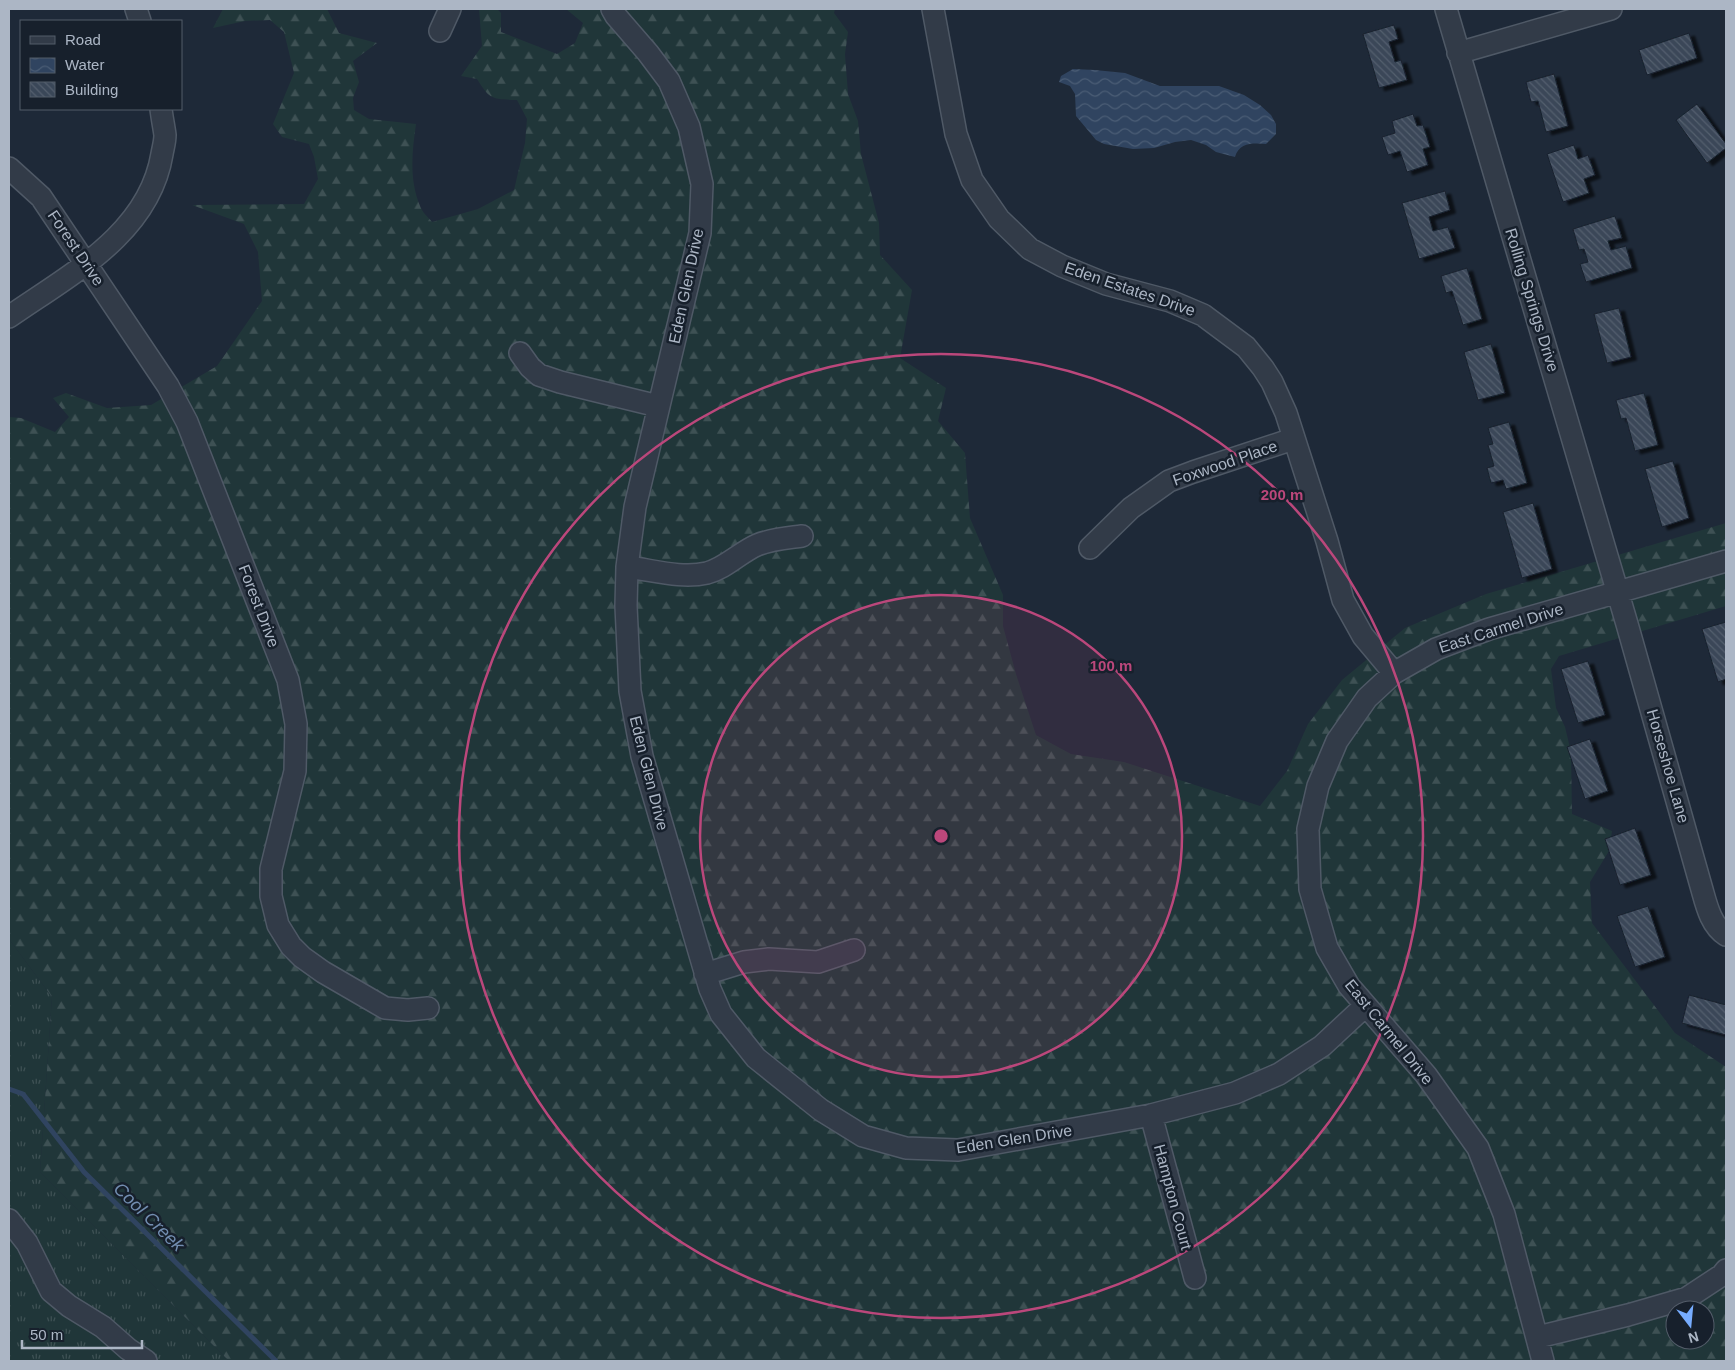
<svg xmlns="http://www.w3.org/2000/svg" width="1735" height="1370" viewBox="0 0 1735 1370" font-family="Arial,sans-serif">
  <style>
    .grass { fill: url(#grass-tufts) }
    .forest { fill: url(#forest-firs); fill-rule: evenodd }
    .water { fill: url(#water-waves) }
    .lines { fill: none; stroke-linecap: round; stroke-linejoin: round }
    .stream { stroke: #304460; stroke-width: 5 }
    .building { fill: url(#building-back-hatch); stroke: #19222e; filter: url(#shadow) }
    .minor-casing { stroke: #4f5966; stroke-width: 24 }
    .minor { stroke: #323b48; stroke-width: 21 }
    .ring { fill: none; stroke: #bb477b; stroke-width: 2.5 }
    .labels { text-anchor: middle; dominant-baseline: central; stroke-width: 5; stroke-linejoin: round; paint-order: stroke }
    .street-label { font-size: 16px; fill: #acb6c5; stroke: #17202c }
    .water-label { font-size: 18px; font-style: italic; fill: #728db0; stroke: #17202c }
    .centre { fill: #bb477b; stroke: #17202c; stroke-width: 2.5 }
    .ring-label { font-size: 15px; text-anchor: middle; font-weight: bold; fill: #bb477b; stroke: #17202c; stroke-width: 5; stroke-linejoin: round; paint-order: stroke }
  </style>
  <defs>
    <pattern id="grass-tufts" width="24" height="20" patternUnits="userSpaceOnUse" patternTransform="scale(1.25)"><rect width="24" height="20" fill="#203639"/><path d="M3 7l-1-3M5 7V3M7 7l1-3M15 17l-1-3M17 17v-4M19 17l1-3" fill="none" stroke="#3e5154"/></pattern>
    <pattern id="forest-firs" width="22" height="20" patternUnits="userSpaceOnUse" patternTransform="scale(1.25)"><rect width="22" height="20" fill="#203639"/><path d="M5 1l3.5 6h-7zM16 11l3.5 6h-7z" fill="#3e5154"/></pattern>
    <pattern id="water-waves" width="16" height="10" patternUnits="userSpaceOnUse" patternTransform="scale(1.25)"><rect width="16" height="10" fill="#304460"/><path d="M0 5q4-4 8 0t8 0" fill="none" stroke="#4b5d75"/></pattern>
    <pattern id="building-back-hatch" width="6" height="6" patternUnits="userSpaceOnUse" patternTransform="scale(1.25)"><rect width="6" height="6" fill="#3a4758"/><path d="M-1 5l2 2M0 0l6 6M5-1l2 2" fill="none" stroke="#545f6e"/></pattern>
    <filter id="shadow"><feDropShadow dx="5.5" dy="3" stdDeviation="1" flood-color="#0009"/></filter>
  </defs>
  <rect width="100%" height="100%" fill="#1e2938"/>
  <!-- grass -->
  <path class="grass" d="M 9,939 L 52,997 L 40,1172 L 229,1361 L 9,1361 Z"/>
  <!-- forest -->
  <path class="forest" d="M 223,9 L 327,9 L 339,33 L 377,43 L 353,61 L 359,82 L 353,98 L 354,110 L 369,119 L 416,124 C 412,152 409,180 420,206 C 422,212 428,217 432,222 L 478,209 L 514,190 L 525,143 L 527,119 L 517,100 C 492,99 490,100 477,79 L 461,76 L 482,46 L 479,9 L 497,9 L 501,13 L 501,32 L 557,54 L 575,43 L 583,23 L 566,9 L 835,9 L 834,13 L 848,32 L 845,54 L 848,94 L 858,121 L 861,154 L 879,223 L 880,255 L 912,290 L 900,358 L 946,388 L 938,421 L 965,453 L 970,518 L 1003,595 L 1003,626 L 1016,674 L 1036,735 L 1071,754 L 1124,762 L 1260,806 L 1287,771 L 1308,724 L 1342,680 L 1405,628 L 1486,594 L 1726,523 L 1726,606 L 1559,656 L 1551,669 L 1556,708 L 1565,727 L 1571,752 L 1572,814 L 1612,831 L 1609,851 L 1590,882 L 1592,923 L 1675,1033 L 1726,1067 L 1726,1361 L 229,1361 L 40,1172 L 52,997 L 9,939 L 9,417 L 21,418 L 55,432 L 69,417 L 53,398 L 66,393 L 107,408 L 151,405 L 217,366 L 262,301 L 258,252 L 244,224 L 192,205 L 304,204 L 318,179 L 314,157 L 309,144 L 282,137 L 273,124 L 294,73 L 284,32 L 270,20 L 245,21 L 213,28 ZM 1675,1310 L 1705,1310 L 1705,1340 L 1675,1340 Z"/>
  <!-- water -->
  <path class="water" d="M 1073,69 L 1095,70 L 1125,73 L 1160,86 L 1219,86 L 1244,95 L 1260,105 L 1271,115 L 1276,124 L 1276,134 L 1266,144 C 1254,143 1239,142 1235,157 L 1216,152 L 1206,145 L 1191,140 L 1175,142 L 1154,148 L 1133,149 L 1104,144 L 1096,140 L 1076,116 L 1075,94 L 1070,86 L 1059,82 L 1061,76 Z"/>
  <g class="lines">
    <!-- stream -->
    <path class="stream" d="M 9,1089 L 23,1094 L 84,1172 L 276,1361"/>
  </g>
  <!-- building -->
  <path class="building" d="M 1394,25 L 1398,39 L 1389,42 L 1395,62 L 1401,60 L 1407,80 L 1379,88 L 1363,34 Z
    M 1689,33 L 1697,58 L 1647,75 L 1639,50 Z
    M 1554,74 L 1568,126 L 1546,132 L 1538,101 L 1531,102 L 1526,82 Z
    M 1697,104 L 1726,144 L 1726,148 L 1707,163 L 1676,120 Z
    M 1413,114 L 1417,126 L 1423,125 L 1430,147 L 1423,149 L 1428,165 L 1407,172 L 1400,151 L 1388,155 L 1382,137 L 1395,133 L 1392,121 Z
    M 1574,145 L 1578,159 L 1588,155 L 1595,175 L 1584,179 L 1589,193 L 1563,202 L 1547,154 Z
    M 1445,191 L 1450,210 L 1429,217 L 1433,231 L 1448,227 L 1455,248 L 1419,259 L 1402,203 Z
    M 1615,216 L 1622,238 L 1608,241 L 1611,250 L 1626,246 L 1632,268 L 1586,282 L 1580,264 L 1588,262 L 1584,249 L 1579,250 L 1573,229 Z
    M 1467,268 L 1482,319 L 1463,325 L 1452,291 L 1446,293 L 1441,276 Z
    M 1619,308 L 1631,357 L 1607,363 L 1594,314 Z
    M 1491,344 L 1505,393 L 1478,400 L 1464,352 Z
    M 1644,393 L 1658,445 L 1635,451 L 1626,418 L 1621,419 L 1616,400 Z
    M 1509,422 L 1527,483 L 1506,489 L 1503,480 L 1491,483 L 1487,468 L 1494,466 L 1488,445 L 1493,444 L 1488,428 Z
    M 1673,461 L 1689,518 L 1662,527 L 1645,469 Z
    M 1533,503 L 1552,569 L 1522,578 L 1503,512 Z
    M 1726,622 L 1726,679 L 1718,682 L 1702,629 Z
    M 1588,661 L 1605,715 L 1578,723 L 1561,669 Z
    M 1590,739 L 1608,791 L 1585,799 L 1567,747 Z
    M 1635,828 L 1651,875 L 1620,885 L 1605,839 Z
    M 1648,906 L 1665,957 L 1635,967 L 1617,916 Z
    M 1689,995 L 1726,1005 L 1726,1035 L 1682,1023 Z"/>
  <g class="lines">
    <!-- minor casing -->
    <g class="minor-casing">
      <path id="minor" d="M 136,9 L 140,21
        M 612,9 L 616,16 L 648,53 L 669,81 L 689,127 L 702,184 L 700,233 L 635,507 L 627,567 L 626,606 L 630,691 L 642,756 L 710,989 L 721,1014 L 756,1058 L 821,1110 L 863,1136 L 906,1148 L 958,1150 L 1151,1115 L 1235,1093 L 1279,1074 L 1322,1046 L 1365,1006
        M 933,9 L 956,134 L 972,180 L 999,219 L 1030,249 L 1062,266 L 1106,284 L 1170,301 L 1203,315 L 1246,347 L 1263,368 L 1272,382 L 1286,413 L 1327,541 L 1343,600 L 1363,636 L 1394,673
        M 1446,9 L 1627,624 L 1701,886 C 1706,903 1710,925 1726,935
        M 440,31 L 450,9
        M 1458,53 L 1611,9
        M 9,168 L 41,197 L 168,386 L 187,422 L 288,680 L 296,724 L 295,771 L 271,869 L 271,896 L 278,925 L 291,946 L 302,957 L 323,972 L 385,1008 L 408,1010 L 428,1008
        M 9,317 C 69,275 149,234 162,154 C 163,148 165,142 165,135 C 164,127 162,118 161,109
        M 520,353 L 530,367 L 539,375 L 560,382 L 658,406
        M 1090,548 L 1131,508 L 1169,481 L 1193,472 L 1293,439
        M 627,567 C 653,570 681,579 707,573 C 726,568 739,553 757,545 C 771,539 787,538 802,536
        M 705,974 L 744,962 L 769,959 L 818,962 L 854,950
        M 1151,1115 L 1195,1278
        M 9,1220 L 27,1243 L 51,1291 L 69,1306 L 103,1327 L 128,1349 L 146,1361
        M 1538,1337 L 1628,1315 L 1687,1298 L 1722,1275 L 1726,1270
        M 1543,1361 L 1504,1214 L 1478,1148 L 1426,1075 L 1349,986 L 1327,948 L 1310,889 L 1308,829 L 1318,786 L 1337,741 L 1367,698 L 1394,673 L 1436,649 L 1489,629 L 1726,561"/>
    </g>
    <!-- minor -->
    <use href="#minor" class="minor"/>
  </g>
  <!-- distance rings -->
  <circle cx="941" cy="836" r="241" fill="#bb477b" fill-opacity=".12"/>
  <g class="ring">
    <circle cx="941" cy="836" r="241"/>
    <circle cx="941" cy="836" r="482"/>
  </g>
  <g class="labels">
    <!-- street labels -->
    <g class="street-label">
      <text transform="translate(76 248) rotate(56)">Forest Drive</text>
      <text transform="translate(686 286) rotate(-78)">Eden Glen Drive</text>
      <text transform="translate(1130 289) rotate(19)">Eden Estates Drive</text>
      <text transform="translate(1532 300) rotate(73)">Rolling Springs Drive</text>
      <text transform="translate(1225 463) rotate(-19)">Foxwood Place</text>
      <text transform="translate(259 606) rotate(69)">Forest Drive</text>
      <text transform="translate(1501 628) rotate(-18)">East Carmel Drive</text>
      <text transform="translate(1668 766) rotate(74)">Horseshoe Lane</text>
      <text transform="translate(649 773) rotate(76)">Eden Glen Drive</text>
      <text transform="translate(1389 1032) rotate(51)">East Carmel Drive</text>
      <text transform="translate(1014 1139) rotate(-9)">Eden Glen Drive</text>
      <text transform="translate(1173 1197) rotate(75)">Hampton Court</text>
    </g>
    <!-- water labels -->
    <g class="water-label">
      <text transform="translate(149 1217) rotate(44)">Cool Creek</text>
    </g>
  </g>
  <circle cx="941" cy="836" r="8" class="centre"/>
  <g class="ring-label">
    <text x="1282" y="500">200 m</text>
    <text x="1111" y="671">100 m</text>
  </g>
  <!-- border -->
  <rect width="1735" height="1370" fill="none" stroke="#acb6c5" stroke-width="20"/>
  <!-- legend -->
  <rect x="20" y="20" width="162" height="90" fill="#17202c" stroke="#535c69"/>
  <rect x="30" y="36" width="25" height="8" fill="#323b48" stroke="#535c69"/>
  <text x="65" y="45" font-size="15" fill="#acb6c5">Road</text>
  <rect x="30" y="58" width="25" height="15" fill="url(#water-waves)" stroke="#535c69"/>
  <text x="65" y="70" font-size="15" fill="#acb6c5">Water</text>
  <rect x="30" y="82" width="25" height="15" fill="url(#building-back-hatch)" stroke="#535c69"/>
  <text x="65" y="95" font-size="15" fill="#acb6c5">Building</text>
  <!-- north arrow -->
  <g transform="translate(1690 1325) rotate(164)"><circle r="24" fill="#17202c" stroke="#535c69"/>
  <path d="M0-4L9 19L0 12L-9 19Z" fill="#77acfe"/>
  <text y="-8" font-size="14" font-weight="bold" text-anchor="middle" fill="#acb6c5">N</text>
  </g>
  <!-- scale -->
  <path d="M22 1340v8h120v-8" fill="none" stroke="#acb6c5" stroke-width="2.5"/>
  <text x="30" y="1340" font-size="15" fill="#acb6c5" stroke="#17202c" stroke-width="4" paint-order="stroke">50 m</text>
</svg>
